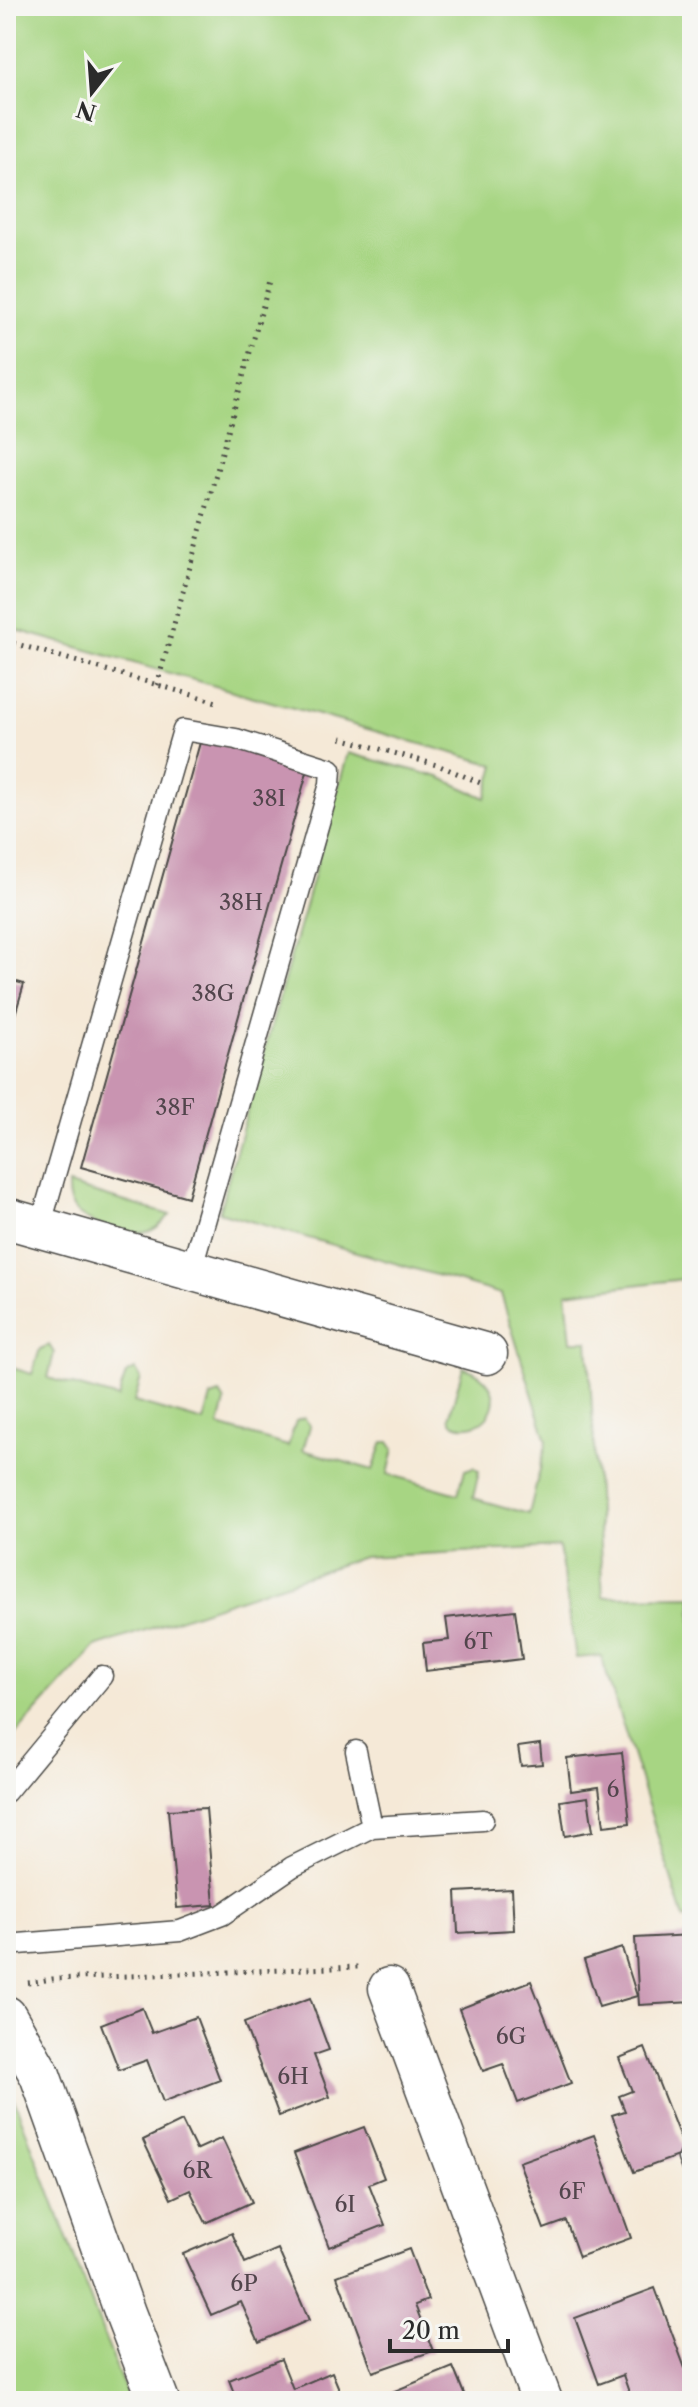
<svg xmlns="http://www.w3.org/2000/svg" width="698" height="2407" viewBox="0 0 698 2407" font-family="'Libre Caslon Text',serif">
  <style>
    .green { fill: #a7d583; stroke: #698057; stroke-width: 2 }
    .building { fill: #c994b1 }
    .lines { fill: none; stroke-linecap: round; stroke-linejoin: round }
    .service-casing { stroke: #494845; stroke-width: 23 }
    .minor-casing { stroke: #494845; stroke-width: 43 }
    .path { stroke: #494845; stroke-width: 5; stroke-dasharray: 2 6; stroke-linecap: butt }
    .service { stroke: #fff; stroke-width: 20 }
    .minor { stroke: #fff; stroke-width: 40 }
    .labels { text-anchor: middle; dominant-baseline: central; stroke-width: 6; stroke-linejoin: round; paint-order: stroke }
    .number-label { font-size: 22px; fill: #52454c }
  </style>
  <rect width="100%" height="100%" fill="#f6f6f2"/>
  <filter id="ink" filterUnits="userSpaceOnUse"><feTurbulence type="fractalNoise" baseFrequency=".0125" numOctaves="2"/><feDisplacementMap in="SourceGraphic" scale="16" xChannelSelector="R" yChannelSelector="G"/><feConvolveMatrix kernelMatrix="1 2 1 2 8 2 1 2 1" color-interpolation-filters="sRGB"/></filter>
  <filter id="wash" filterUnits="userSpaceOnUse"><feTurbulence type="fractalNoise" baseFrequency=".006" numOctaves="4" result="noise"/><feDisplacementMap in="SourceGraphic" scale="32" xChannelSelector="R" yChannelSelector="G"/><feGaussianBlur stdDeviation="1.8" result="paint"/><feColorMatrix in="noise" values="0 0 0 0 0 0 0 0 0 0 0 0 0 0 0 0 0 1.4 0 .05"/><feComposite in="paint" operator="in"/></filter>
  <g filter="url(#wash)">
    <rect width="100%" height="100%" fill="#f5e9d7"/>
    <!-- green -->
    <path class="green" d="M 6,6 L 692,6 L 692,1278 L 566,1293 L 571,1341 L 588,1341 L 603,1597 L 692,1596 L 692,1915 L 684,1919 L 601,1656 L 576,1658 L 559,1547 L 363,1557 L 95,1647 L 6,1745 L 6,1366 L 32,1374 L 40,1349 L 49,1345 L 54,1353 L 48,1378 L 118,1398 L 126,1374 L 135,1369 L 141,1378 L 134,1402 L 204,1422 L 211,1397 L 220,1394 L 225,1402 L 219,1426 L 288,1446 L 296,1421 L 304,1418 L 310,1426 L 303,1450 L 373,1470 L 383,1442 L 389,1442 L 394,1449 L 388,1474 L 458,1494 L 465,1470 L 474,1467 L 479,1471 L 473,1498 L 529,1514 L 547,1441 L 501,1294 L 219,1212 L 348,753 L 439,777 L 486,798 L 495,765 L 6,627 Z
      M 68,1185 L 170,1215 C 164,1221 159,1228 150,1231 C 133,1238 85,1224 74,1209 C 68,1201 68,1195 68,1185 Z
      M 463,1367 C 519,1386 488,1440 452,1423 L 449,1418 Z
      M 6,2078 L 129,2401 L 6,2401 Z"/>
    <g id="blocks">
      <!-- building -->
      <path class="building" d="M 201,739 L 308,769 L 188,1197 L 81,1167 Z
        M 6,979 L 24,984 L 7,1042 L 6,1041 Z
        M 515,1610 L 522,1659 L 426,1671 L 423,1643 L 449,1640 L 446,1618 Z
        M 540,1744 L 542,1764 L 521,1766 L 518,1747 Z
        M 622,1752 L 630,1823 L 604,1826 L 599,1787 L 571,1791 L 567,1758 Z
        M 588,1797 L 593,1831 L 565,1836 L 560,1801 Z
        M 206,1808 L 214,1905 L 177,1908 L 168,1810 Z
        M 512,1889 L 514,1930 L 458,1933 L 456,1892 Z
        M 692,1935 L 692,2002 L 639,2005 L 635,1938 Z
        M 622,1948 L 637,1996 L 599,2007 L 584,1960 Z
        M 531,1981 L 571,2083 L 518,2103 L 503,2064 L 483,2071 L 459,2009 Z
        M 310,1998 L 329,2050 L 314,2055 L 330,2097 L 279,2116 L 244,2023 Z
        M 142,2008 L 152,2033 L 196,2017 L 220,2080 L 163,2102 L 147,2060 L 119,2070 L 101,2024 Z
        M 645,2048 L 686,2153 L 634,2172 L 612,2115 L 625,2111 L 619,2096 L 632,2091 L 619,2058 Z
        M 182,2121 L 196,2150 L 222,2138 L 252,2202 L 206,2223 L 190,2190 L 171,2199 L 143,2140 Z
        M 364,2127 L 384,2178 L 369,2184 L 385,2225 L 329,2247 L 294,2153 Z
        M 594,2135 L 631,2238 L 579,2257 L 566,2221 L 544,2229 L 519,2162 Z
        M 232,2233 L 245,2263 L 278,2249 L 309,2320 L 259,2342 L 241,2302 L 211,2315 L 183,2254 Z
        M 409,2249 L 428,2300 L 415,2305 L 433,2351 L 373,2372 L 337,2276 Z
        M 655,2288 L 692,2387 L 692,2401 L 632,2401 L 623,2375 L 599,2384 L 575,2318 Z
        M 281,2359 L 293,2389 L 332,2372 L 344,2401 L 237,2401 L 229,2380 Z
        M 453,2367 L 467,2401 L 376,2401 L 375,2399 Z"/>
    </g>
  </g>
  <g filter="url(#ink)">
    <use href="#blocks" fill-opacity="0" stroke="#494845" stroke-width="2"/>
    <g class="lines">
      <!-- service casing -->
      <g class="service-casing">
        <path id="service" d="M 40,1227 L 183,730 L 236,739 L 331,769 L 330,784 L 191,1270
          M 356,1751 L 372,1827
          M 6,1792 L 102,1676
          M 6,1945 L 180,1931 L 222,1915 L 292,1867 L 372,1827 L 483,1820
          M 688,2158 L 692,2168"/>
      </g>
      <!-- minor casing -->
      <g class="minor-casing">
        <path id="minor" d="M 6,1218 L 487,1354
          M 389,1988 L 542,2401
          M 6,2016 L 40,2075 L 125,2313 L 159,2401"/>
      </g>
      <!-- path -->
      <path class="path" d="M 6,641 L 220,703
        M 157,685 L 271,277
        M 341,738 L 440,766 L 483,784
        M 28,1983 L 52,1979 L 358,1967"/>
      <!-- service -->
      <use href="#service" class="service"/>
      <!-- minor -->
      <use href="#minor" class="minor"/>
    </g>
  </g>
  <g class="labels">
    <!-- number labels -->
    <g class="number-label">
      <text x="269" y="798">38I</text>
      <text x="241" y="902">38H</text>
      <text x="213" y="993">38G</text>
      <text x="175" y="1107">38F</text>
      <text x="478" y="1641">6T</text>
      <text x="613" y="1789">6</text>
      <text x="511" y="2036">6G</text>
      <text x="293" y="2076">6H</text>
      <text x="197" y="2170">6R</text>
      <text x="572" y="2191">6F</text>
      <text x="345" y="2204">6I</text>
      <text x="244" y="2283">6P</text>
    </g>
  </g>
  <!-- margin -->
  <rect width="698" height="2407" fill="none" stroke="#f6f6f2" stroke-width="32"/>
  <!-- north arrow -->
  <g transform="translate(92 92) rotate(197)" stroke="#f6f6f2" stroke-width="6" paint-order="stroke">
  <path d="M0-6L14 30L0 20L-14 30Z" fill="#2b2b2b"/>
  <text y="-12" font-size="22" font-weight="bold" text-anchor="middle" fill="#2b2b2b">N</text>
  </g>
  <!-- scale -->
  <path d="M390 2339v12h118v-12" fill="none" stroke="#2b2b2b" stroke-width="4"/>
  <text x="402" y="2339" font-size="24" fill="#2b2b2b" stroke="#f6f6f2" stroke-width="6" paint-order="stroke">20 m</text>
</svg>
